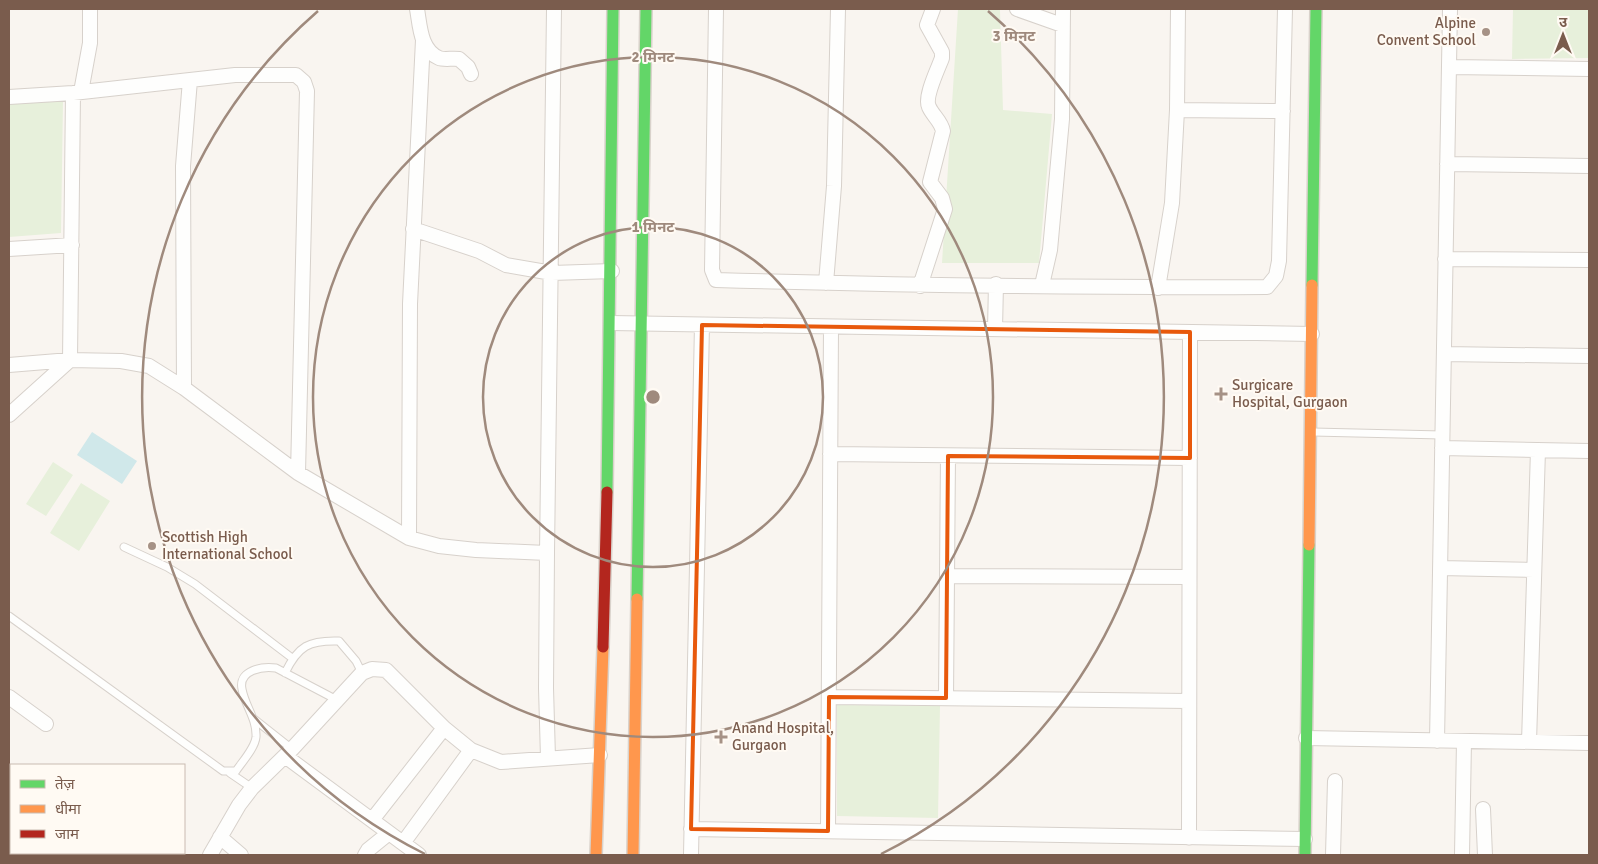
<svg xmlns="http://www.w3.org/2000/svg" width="1598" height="864" viewBox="0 0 1598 864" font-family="Signika,'Noto Sans Devanagari',sans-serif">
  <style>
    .green { fill: #e7f0db }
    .water { fill: #d0e8ea }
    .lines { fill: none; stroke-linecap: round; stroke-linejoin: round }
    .lane-casing { stroke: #d7d1cb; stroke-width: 9 }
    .street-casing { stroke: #d7d1cb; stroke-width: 16 }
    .fast-casing { stroke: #d9d2cb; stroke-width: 14 }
    .slow-casing { stroke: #d9d2cb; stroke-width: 14 }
    .jam-casing { stroke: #d9d2cb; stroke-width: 14 }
    .lane { stroke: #fefefd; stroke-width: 7 }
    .street { stroke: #fefefd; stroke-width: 14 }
    .fast { stroke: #63d668; stroke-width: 11 }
    .slow { stroke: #ff974d; stroke-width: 11 }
    .jam { stroke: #b3261e; stroke-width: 11 }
    .marked { fill: none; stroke: #e8590c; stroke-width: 4; stroke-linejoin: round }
    .ring { fill: none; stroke: #9f8a7d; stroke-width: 2.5 }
    .poi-dot { fill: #a69286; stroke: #fffaf3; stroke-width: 2 }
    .labels { text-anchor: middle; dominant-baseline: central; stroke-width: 4; stroke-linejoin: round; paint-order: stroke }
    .poi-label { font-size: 15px; fill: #7a5c4d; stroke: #fffaf3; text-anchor: start }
    .centre { fill: #9f8a7d; stroke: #fffaf3; stroke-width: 2.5 }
    .ring-label { font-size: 15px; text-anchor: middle; font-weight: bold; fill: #9f8a7d; stroke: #fffaf3; stroke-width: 4; stroke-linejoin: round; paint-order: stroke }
  </style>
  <rect width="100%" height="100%" fill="#f9f5f0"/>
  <!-- green -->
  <path class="green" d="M 958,9 L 1000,10 L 1003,110 L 1052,114 L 1039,263 L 942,263 Z
    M 1513,9 L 1589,9 L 1589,58 L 1512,59 Z
    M 63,101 L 61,233 L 9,237 L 9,104 Z
    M 53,462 L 73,475 L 46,516 L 26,504 Z
    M 81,483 L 110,501 L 79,551 L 50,533 Z
    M 837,705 L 940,706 L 938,818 L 837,816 Z"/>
  <!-- water -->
  <path class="water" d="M 92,432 L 137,461 L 122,484 L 77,455 Z"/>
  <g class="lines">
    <!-- lane casing -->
    <g class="lane-casing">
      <path id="lane" d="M 1313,432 L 1442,435
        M 124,547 L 167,567 L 195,584 L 292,658
        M 9,616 L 223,771 L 236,771 C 242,762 255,748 256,737 C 257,719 245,706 242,689 C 238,670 263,666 276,668 L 337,700
        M 285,673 C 298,646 309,640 339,641 L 356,661 L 362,673
        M 254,719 L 292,749
        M 230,773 L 252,788"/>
    </g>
    <!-- street casing -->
    <g class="street-casing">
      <path id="street" d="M 417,9 C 420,25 420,50 439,58 C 444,60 453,58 459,59 L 468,67 L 471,74
        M 716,9 L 712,270 L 716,280 C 900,285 1083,288 1267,287 L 1276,276 L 1279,261 L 1285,9
        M 1017,9 L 1062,25
        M 1449,67 L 1589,69
        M 81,92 L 90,43 L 90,9
        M 9,97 L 73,93 L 235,75 L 296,75 L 304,82 L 307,91 L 298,473
        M 1177,110 L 1283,111
        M 1447,164 L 1589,166
        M 413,229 L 479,251 L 506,265 L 552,273 L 612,271
        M 9,249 L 72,245
        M 1445,259 L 1589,260
        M 826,283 L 834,186 L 838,9
        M 1042,285 L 1050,250 L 1062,119 L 1063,9
        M 920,286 L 945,209 L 942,198 L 930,182 L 943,131 C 941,121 933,116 929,107 C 924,97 938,69 942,58 L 942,52 L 927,25 L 933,9
        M 1158,288 L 1172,203 L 1177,110 L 1178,9
        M 611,323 L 1312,334
        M 995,329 L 996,284
        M 1444,354 L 1589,356
        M 9,365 L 70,360 L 121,361 L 149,366 L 184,388 L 298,473 L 409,538 L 439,546 L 476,550 L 547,553
        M 184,388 L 183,166 L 190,80
        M 9,415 L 70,360 L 73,93
        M 1442,448 L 1589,451
        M 830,454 L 1190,458
        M 409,538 L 410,304 L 423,40
        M 1440,568 L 1534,570
        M 947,576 L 1189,577
        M 9,697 L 46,724
        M 829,697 L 1189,701
        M 946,698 L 948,456
        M 1306,738 L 1589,743
        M 1437,741 L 1450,9
        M 1529,742 L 1538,450
        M 285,756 L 419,855
        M 548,758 L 546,688 L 547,553 L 554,9
        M 9,790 L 11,791
        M 1483,809 L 1485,855
        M 9,815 L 11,811
        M 372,820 L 444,728
        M 691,829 L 1305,839
        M 828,831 L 831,327
        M 220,837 L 241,855
        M 1189,838 L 1190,332
        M 403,843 L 471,750
        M 107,853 L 111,855
        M 210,855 L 239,805 L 252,788 L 292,749 L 362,673 L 372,669 L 386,670 L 444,728 L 471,750 L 501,762 L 600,755
        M 365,855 L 368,850 L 389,833
        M 691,855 L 702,325
        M 1333,855 L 1335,781
        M 1462,855 L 1464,741"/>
    </g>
    <!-- fast casing -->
    <g class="fast-casing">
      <path id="fast" d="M 1312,285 L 1316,9
        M 607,492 L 613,9
        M 637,599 L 646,9
        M 1305,855 L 1309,545"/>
    </g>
    <!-- slow casing -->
    <g class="slow-casing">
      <path id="slow" d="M 1309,545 L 1312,285
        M 596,855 L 603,647
        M 633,855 L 637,599"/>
    </g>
    <!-- jam casing -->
    <g class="jam-casing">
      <path id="jam" d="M 603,647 L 607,492"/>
    </g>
    <!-- lane -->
    <use href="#lane" class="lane"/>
    <!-- street -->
    <use href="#street" class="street"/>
    <!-- fast -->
    <use href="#fast" class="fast"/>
    <!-- slow -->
    <use href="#slow" class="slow"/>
    <!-- jam -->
    <use href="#jam" class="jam"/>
  </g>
  <!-- marked area -->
  <path class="marked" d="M 702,325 L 1190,332 L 1190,458 L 948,456 L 946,698 L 829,697 L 828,831 L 691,829 Z"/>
  <!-- distance rings -->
  <g class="ring">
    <circle cx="653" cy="397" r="170"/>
    <circle cx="653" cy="397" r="340"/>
    <path d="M425 854A511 511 0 0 1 318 11M988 11A511 511 0 0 1 881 854"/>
  </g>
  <!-- markers -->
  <g class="poi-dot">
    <circle cx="1486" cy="32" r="5"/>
    <path d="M1218.5 386.5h5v5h5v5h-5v5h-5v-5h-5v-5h5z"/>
    <circle cx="152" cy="546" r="5"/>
    <path d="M718.5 729.5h5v5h5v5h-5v5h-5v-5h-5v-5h5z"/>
  </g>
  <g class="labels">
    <!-- poi labels -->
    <g class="poi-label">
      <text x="1476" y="23" text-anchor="end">Alpine<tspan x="1476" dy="17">Convent School</tspan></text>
      <text x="1232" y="385">Surgicare<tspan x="1232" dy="17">Hospital, Gurgaon</tspan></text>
      <text x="162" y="537">Scottish High<tspan x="162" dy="17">International School</tspan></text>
      <text x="732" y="728">Anand Hospital,<tspan x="732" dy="17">Gurgaon</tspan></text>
    </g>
  </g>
  <circle cx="653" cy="397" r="8" class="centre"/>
  <g class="ring-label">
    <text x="1014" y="41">3 मिनट</text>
    <text x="653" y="62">2 मिनट</text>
    <text x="653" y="232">1 मिनट</text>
  </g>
  <!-- border -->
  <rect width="1598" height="864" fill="none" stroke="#7a5c4d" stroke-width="20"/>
  <!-- legend -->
  <rect x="10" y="764" width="175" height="90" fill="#fffaf3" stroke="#cabbb1"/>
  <rect x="20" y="780" width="25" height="8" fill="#63d668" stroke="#cabbb1"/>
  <text x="55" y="789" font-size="15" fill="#7a5c4d">तेज़</text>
  <rect x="20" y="805" width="25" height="8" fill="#ff974d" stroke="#cabbb1"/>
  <text x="55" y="814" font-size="15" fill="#7a5c4d">धीमा</text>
  <rect x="20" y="830" width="25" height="8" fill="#b3261e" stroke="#cabbb1"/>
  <text x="55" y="839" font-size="15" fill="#7a5c4d">जाम</text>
  <!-- north arrow -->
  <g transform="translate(1563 35)" stroke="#fffaf3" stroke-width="4" paint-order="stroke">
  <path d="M0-4L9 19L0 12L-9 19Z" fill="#7a5c4d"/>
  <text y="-8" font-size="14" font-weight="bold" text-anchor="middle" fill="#7a5c4d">उ</text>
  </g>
</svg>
